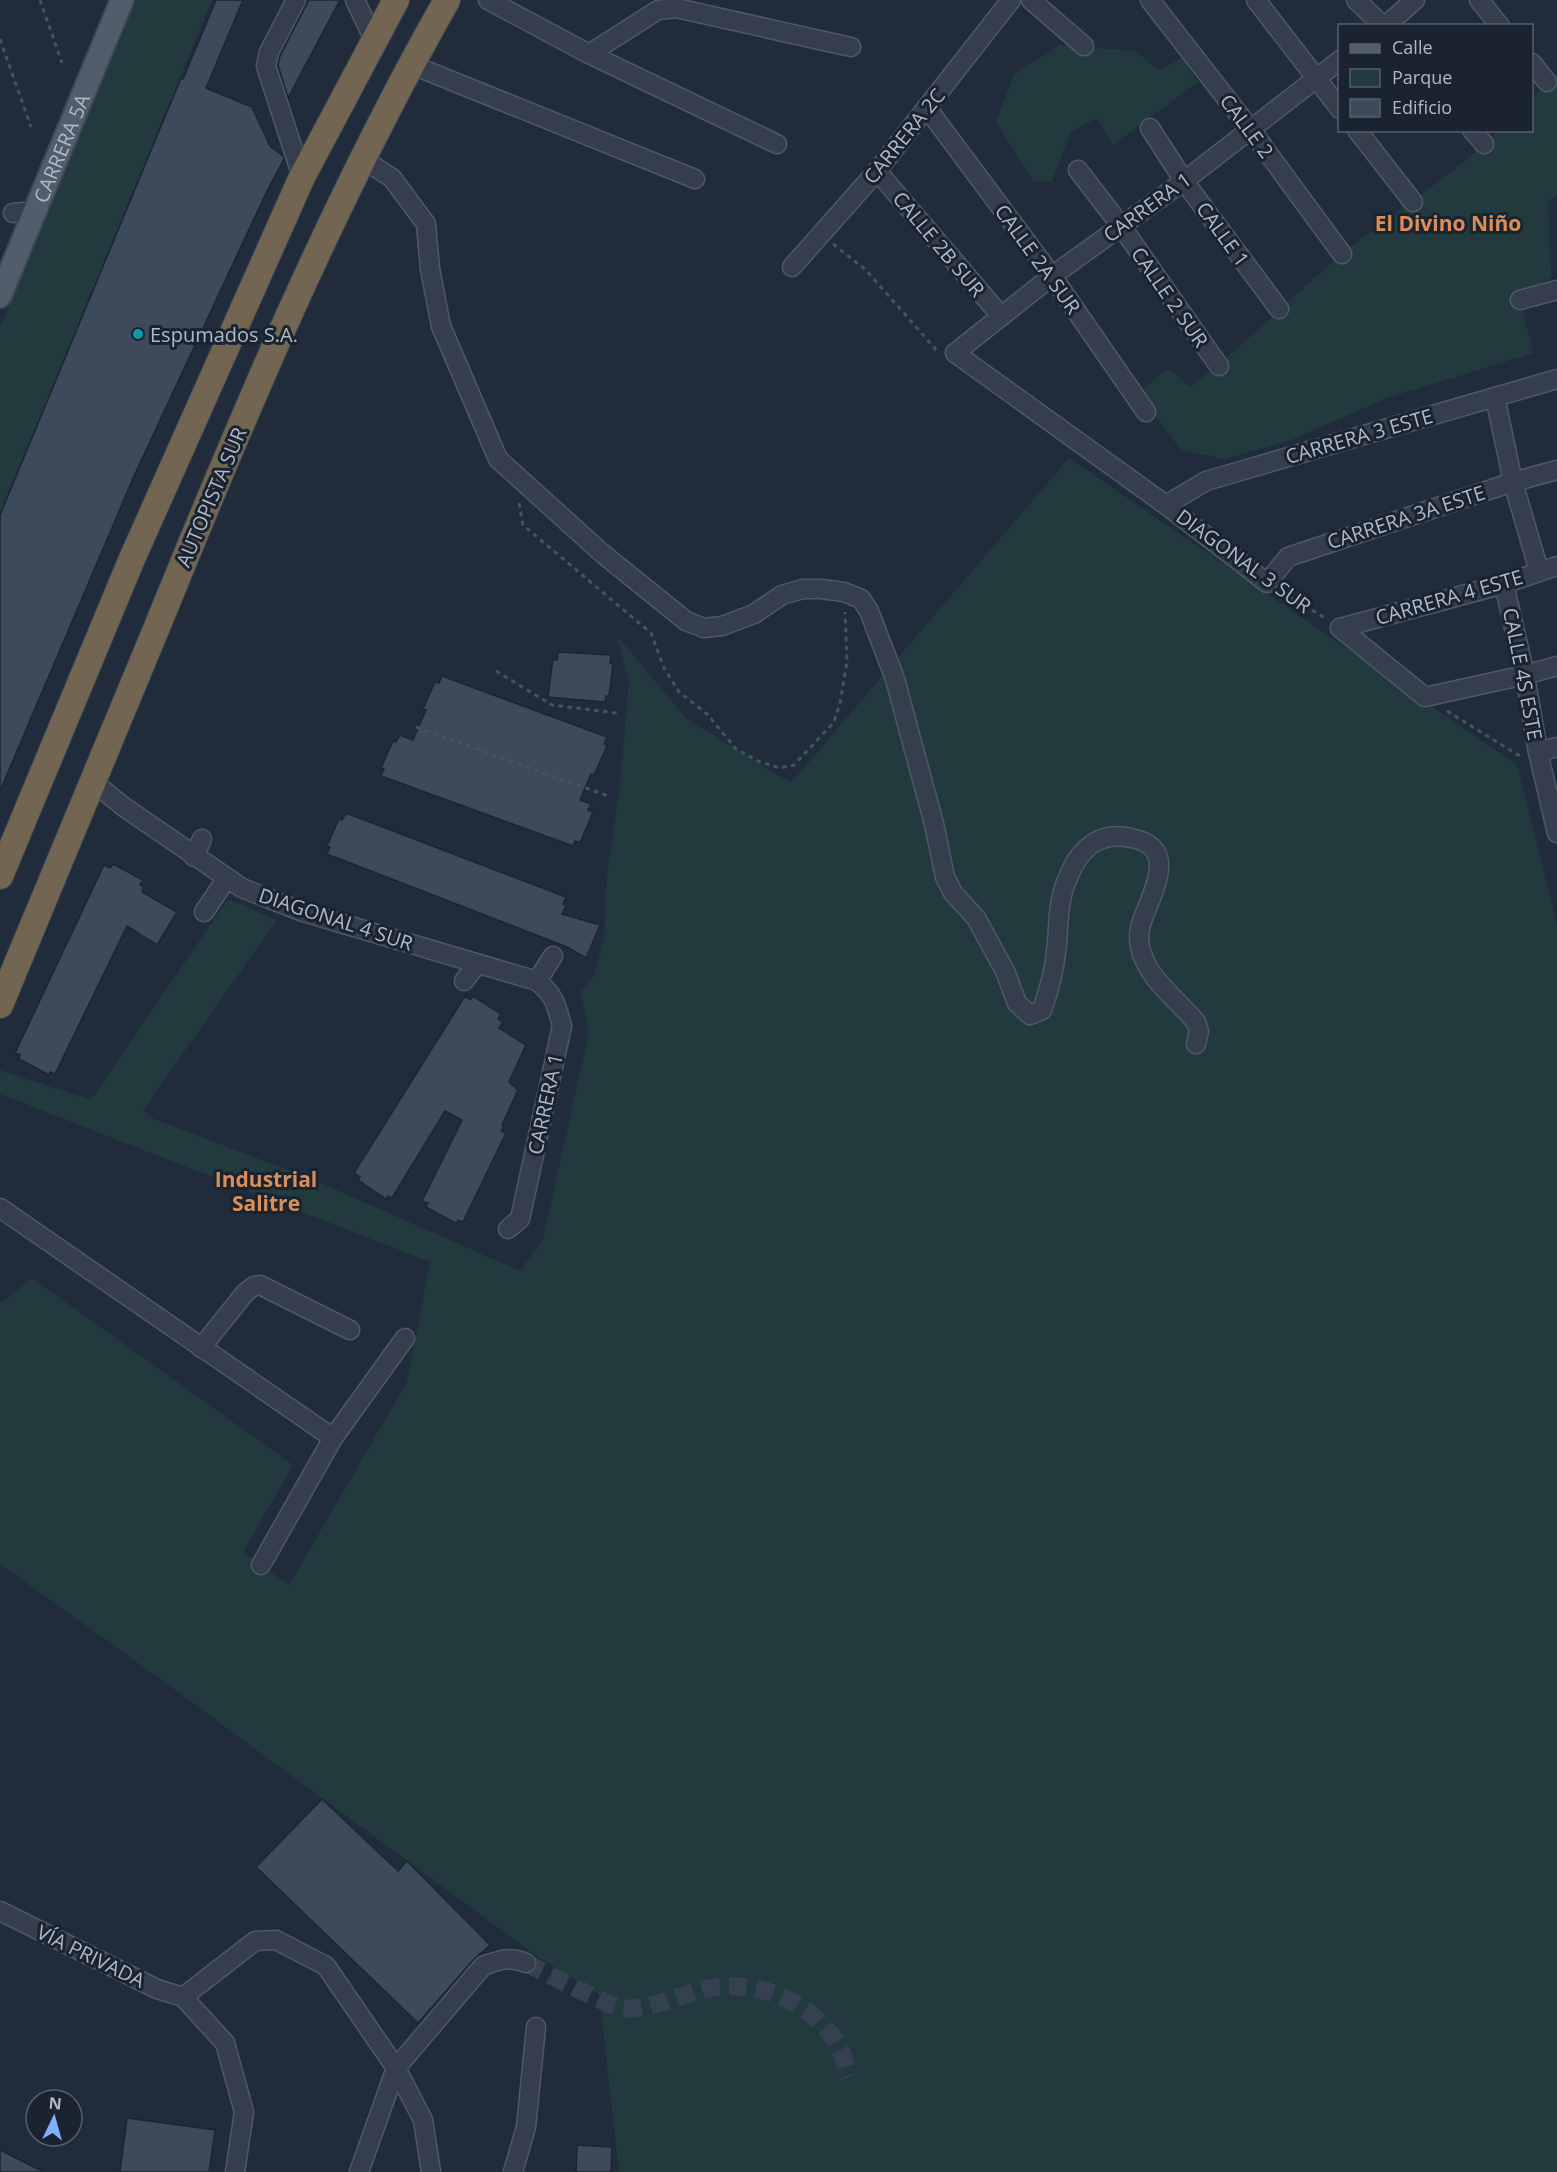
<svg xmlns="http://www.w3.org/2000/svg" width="1557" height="2172" viewBox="0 0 1557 2172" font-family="'Open Sans',sans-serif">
<rect width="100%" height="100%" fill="#202c3c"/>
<g fill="#223a3d">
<polygon points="136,0 212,0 0,515 0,328"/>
<polygon points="1060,45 1135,51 1159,70 1182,58 1198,82 1113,145 1097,118 1070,133 1052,182 1033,181 996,122 1014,74"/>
<path d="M1557 73V195L1548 202 1551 277 1520 300 1533 353 1387 398 1291 440 1224 459 1181 450 1138 393 1168 368 1190 387C1243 348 1289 298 1341 255 1392 213 1450 178 1498 131L1532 130V97Z"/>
<polygon points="1069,458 1517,765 1557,925 1557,2172 619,2172 599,1994 535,1955 159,1678 0,1564 0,1304 32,1278 293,1465 243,1552 289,1585 407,1382 430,1262 0,1094 0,1070 91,1100 228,899 277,920 143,1110 154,1119 307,1177 520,1271 543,1239 589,1032 580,992 594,976 604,939 607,875 619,794 629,682 617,636 687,719 791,783"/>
</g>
<g fill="#3c4a5b" stroke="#1c2532" stroke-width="1.5">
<polygon points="216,0 243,0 206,88 252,107 270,146 283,156 284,159 267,191 134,476 0,791 0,515 181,78 183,79"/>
<polygon points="309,0 340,0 288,98 278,65 280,56"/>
<polygon points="558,652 611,655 610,663 613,664 609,696 606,696 605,702 548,697 553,659 557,660"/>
<polygon points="442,676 607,737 604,744 607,746 594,775 591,774 580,800 591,804 588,810 593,812 580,843 575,841 573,846 381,776 384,769 381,768 393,741 396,742 400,735 413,740 426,710 423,709 435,682 439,683"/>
<polygon points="346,813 566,897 563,904 566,906 562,914 600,925 586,958 567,947 327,854 330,847 327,846 339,819 342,820"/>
<polygon points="113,864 143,880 140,885 144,887 142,892 177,912 157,945 127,926 55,1074 50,1072 49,1075 19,1059 20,1055 15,1053 104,865 110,868"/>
<polygon points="465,996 470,1000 473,996 501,1014 498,1019 503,1022 499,1028 526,1045 509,1082 518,1090 502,1125 504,1126 501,1131 506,1133 463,1222 458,1220 457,1224 426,1207 428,1203 422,1201 462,1120 445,1111 392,1198 388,1196 386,1199 358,1180 360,1177 354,1173"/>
<polygon points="322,1799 398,1871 407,1861 490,1945 474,1959 418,2023 256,1867"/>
<polygon points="127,2118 215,2130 209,2172 120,2172"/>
<polygon points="577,2145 612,2147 611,2172 576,2172"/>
<polygon points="0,2150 44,2172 0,2172"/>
</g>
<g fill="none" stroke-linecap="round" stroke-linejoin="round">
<path stroke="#354151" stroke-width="18" stroke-dasharray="18 9" stroke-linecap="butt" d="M526 1963C550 1975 574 1988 599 1999 606 2002 614 2007 621 2008 647 2011 675 1997 701 1990 753 1976 817 2001 841 2051 845 2059 846 2069 849 2077"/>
<defs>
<g id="minor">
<polyline points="296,0 269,52 266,66 302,177"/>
<polyline points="355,0 374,40"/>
<polyline points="488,0 589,54 658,10 676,8 851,47"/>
<polyline points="1031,0 1084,46"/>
<polyline points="1150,0 1251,130 1342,254"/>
<polyline points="1256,0 1340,109"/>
<polyline points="1356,0 1383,26"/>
<polyline points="1479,0 1500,26"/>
<polyline points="1385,26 1415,0"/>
<polyline points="589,54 777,144"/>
<polyline points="1340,60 1184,181 1052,276 955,353 1166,505 1267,583 1288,557 1513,482 1557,470"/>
<polyline points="1532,63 1547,82"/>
<polyline points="410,64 695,179"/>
<polyline points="927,108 1052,276 1146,412"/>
<polyline points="1150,128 1184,181 1279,309"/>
<polyline points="1357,130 1413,202"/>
<polyline points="1472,130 1484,144"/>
<path d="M361 158 392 178 426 224 430 269 441 326 498 459 603 554 686 621 704 628 722 626 754 614 782 595 803 589H821L844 592 861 599 869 611 895 679 934 824 945 877 953 893 976 918 1005 971 1017 1003 1030 1015 1042 1010C1049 990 1054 973 1056 952 1059 931 1057 906 1065 885 1071 869 1078 854 1092 844 1104 836 1118 835 1131 838 1184 848 1147 899 1140 928 1138 938 1140 950 1144 959 1153 982 1180 1003 1196 1022L1199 1031 1196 1044"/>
<polyline points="1078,170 1121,226 1219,366"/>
<polyline points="877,171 1001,316"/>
<polyline points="13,213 35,211"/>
<polyline points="792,267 877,171 1011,0"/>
<polyline points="1520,300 1557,290"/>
<polyline points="1495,397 1513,482 1539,571"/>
<polyline points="1166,505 1206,481 1557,379"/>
<polyline points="1504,584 1525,675 1538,752 1557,833"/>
<polyline points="1340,628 1425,697 1525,675 1557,666"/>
<polyline points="1340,628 1504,584 1557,566"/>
<polyline points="1538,752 1557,747"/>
<path d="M93 782 124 807 242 888 303 912 537 981C555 996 556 1004 562 1026L520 1219 508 1229"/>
<polyline points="194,857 202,839"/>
<polyline points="204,912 227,878"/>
<polyline points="464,981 477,964"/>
<polyline points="537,981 553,956"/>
<polyline points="0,1208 333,1438"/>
<polyline points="201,1348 245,1293 254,1286 260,1285 350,1330"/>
<polyline points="261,1565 333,1438 405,1338"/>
<polyline points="0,1911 157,1989 183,1997"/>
<path d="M183 1997 255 1941 276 1940 326 1966 396 2068 483 1966C499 1960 509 1956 526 1963"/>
<polyline points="183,1997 225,2043 244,2112 235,2172"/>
<polyline points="396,2068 423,2120 431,2172"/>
<polyline points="359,2172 396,2068"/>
<polyline points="513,2172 526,2127 536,2027"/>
</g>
<g id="major">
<path id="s1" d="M0 296 122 0"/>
</g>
<g id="highway">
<polyline points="0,876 131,561 302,177 396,0"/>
<path d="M0 1005C53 879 105 753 157 627 244 413 333 201 447 0"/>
</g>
</defs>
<use href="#minor" stroke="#4f5966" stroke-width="21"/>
<use href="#major" stroke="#3d4755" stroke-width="26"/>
<use href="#highway" stroke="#3c4653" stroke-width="28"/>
<g stroke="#40575a" stroke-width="3" stroke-dasharray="4.5 4.5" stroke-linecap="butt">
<polyline points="40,0 62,63"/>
<polyline points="0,39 31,127"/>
<polyline points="833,244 866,270 937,351"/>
<polyline points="519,503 523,525 651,633 664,668 679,692 707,714 736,749 760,762 780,768 794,765 834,722 840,703 847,662 845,612"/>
<polyline points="1281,592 1327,619"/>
<polyline points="496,671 552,705 617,713"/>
<polyline points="1447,711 1518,755 1521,755"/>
<polyline points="416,727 611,797"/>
</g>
<use href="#minor" stroke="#343e4c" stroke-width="18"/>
<use href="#major" stroke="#525d6c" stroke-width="22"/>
<use href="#highway" stroke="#726551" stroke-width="26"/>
</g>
<circle fill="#0f9aa8" stroke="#1a2330" stroke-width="2" cx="138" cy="334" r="6"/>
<g text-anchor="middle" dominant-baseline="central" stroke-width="6" stroke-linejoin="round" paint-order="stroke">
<g font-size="20" fill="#afb9c8" stroke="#1a2330">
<text transform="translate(1247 126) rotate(53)">CALLE 2</text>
<text transform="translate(904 136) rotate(-51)">CARRERA 2C</text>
<text stroke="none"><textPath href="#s1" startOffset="160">CARRERA 5A</textPath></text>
<text transform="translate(1147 207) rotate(-36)">CARRERA 1</text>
<text transform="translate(1223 234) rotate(54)">CALLE 1</text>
<text transform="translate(939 244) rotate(50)">CALLE 2B SUR</text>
<text transform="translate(1038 259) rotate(54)">CALLE 2A SUR</text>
<text transform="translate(1170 297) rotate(55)">CALLE 2 SUR</text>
<text transform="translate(1359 436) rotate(-16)">CARRERA 3 ESTE</text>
<text transform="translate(211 497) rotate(-67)">AUTOPISTA SUR</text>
<text transform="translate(1406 517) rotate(-18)">CARRERA 3A ESTE</text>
<text transform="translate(1244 561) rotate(36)">DIAGONAL 3 SUR</text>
<text transform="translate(1449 597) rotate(-16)">CARRERA 4 ESTE</text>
<text transform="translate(1523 674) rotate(79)">CALLE 4S ESTE</text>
<text transform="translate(336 919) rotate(18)">DIAGONAL 4 SUR</text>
<text transform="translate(545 1104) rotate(-78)">CARRERA 1</text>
<text transform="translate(91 1956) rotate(26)">VÍA PRIVADA</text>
</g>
<g font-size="20" fill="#afb9c8" stroke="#1a2330" text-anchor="start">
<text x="150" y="334">Espumados S.A.</text>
</g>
<g font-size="21" font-weight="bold" fill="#db8e57" stroke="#1a2330">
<text x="1448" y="223">El Divino Niño</text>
<text x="266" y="1179">Industrial<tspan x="266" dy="24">Salitre</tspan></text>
</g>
</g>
<rect x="1338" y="24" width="195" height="108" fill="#1a2330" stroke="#565f6d" stroke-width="1.5"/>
<rect x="1350" y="44" width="30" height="9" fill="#525d6c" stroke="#565f6d" stroke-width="1.5"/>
<text x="1392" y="54" font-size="18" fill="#afb9c8">Calle</text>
<rect x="1350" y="69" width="30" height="18" fill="#223a3d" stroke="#565f6d" stroke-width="1.5"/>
<text x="1392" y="84" font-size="18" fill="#afb9c8">Parque</text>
<rect x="1350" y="99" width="30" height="18" fill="#3c4a5b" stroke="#565f6d" stroke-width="1.5"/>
<text x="1392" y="114" font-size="18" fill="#afb9c8">Edificio</text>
<g transform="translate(54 2118) rotate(5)"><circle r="28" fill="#1a2330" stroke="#565f6d" stroke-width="1.5"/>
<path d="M0-4.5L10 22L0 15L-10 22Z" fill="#7db1fe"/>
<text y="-9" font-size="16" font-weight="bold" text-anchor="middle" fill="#afb9c8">N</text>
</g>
</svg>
